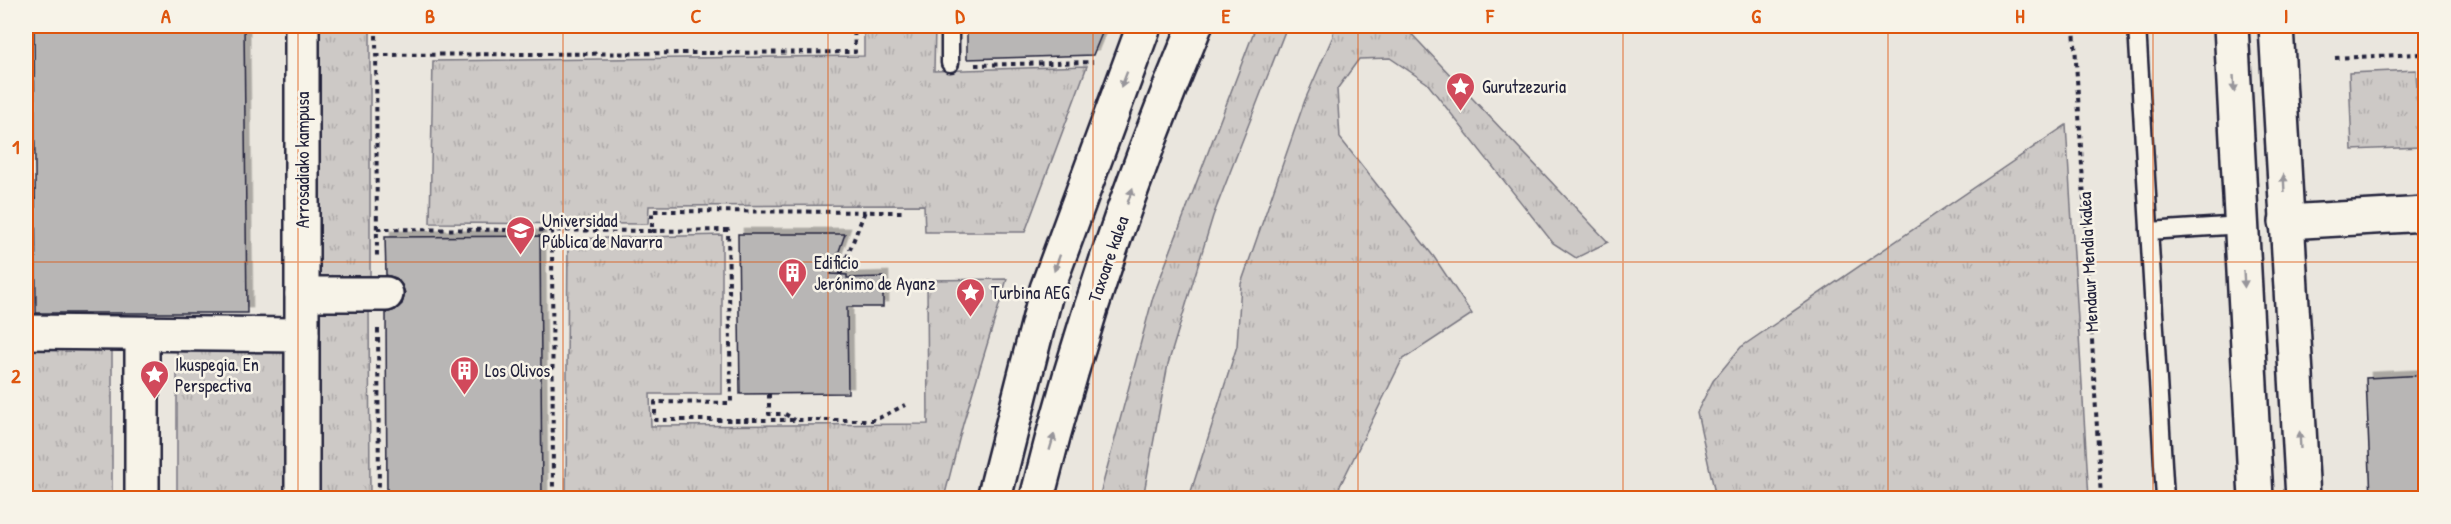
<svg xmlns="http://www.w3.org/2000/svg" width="2451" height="524" viewBox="0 0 2451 524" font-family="'Patrick Hand',sans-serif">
<defs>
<pattern id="grass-tufts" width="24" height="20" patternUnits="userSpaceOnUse" patternTransform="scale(1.5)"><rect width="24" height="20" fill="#cdc9c6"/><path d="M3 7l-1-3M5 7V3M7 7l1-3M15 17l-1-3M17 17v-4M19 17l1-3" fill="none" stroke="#b0acab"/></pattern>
<filter id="shadow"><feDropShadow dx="5.5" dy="-5.5" stdDeviation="0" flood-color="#0004"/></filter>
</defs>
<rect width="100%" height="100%" fill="#eae6de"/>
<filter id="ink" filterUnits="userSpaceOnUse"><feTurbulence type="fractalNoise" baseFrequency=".0167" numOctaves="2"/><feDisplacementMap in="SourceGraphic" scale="12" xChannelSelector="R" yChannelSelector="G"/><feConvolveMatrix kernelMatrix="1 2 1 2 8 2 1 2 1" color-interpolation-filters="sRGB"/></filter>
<g filter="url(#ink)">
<g fill="url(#grass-tufts)" stroke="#787680" stroke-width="1.5">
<rect x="318" y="26" width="52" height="256"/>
<polygon points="864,26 935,26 934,71 1087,66 1025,232 925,232 924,205 649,206 648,224 430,223 433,61 864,56"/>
<polygon points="1256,26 1287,26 1213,216 1168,364 1143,498 1099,498 1153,297"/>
<polygon points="1334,26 1404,26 1608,242 1576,258 1553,243 1427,83 1390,58 1359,59 1337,89 1340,138 1434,257 1472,314 1402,360 1334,498 1189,498 1237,346 1241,284 1305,100 1333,36"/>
<polygon points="2416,70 2420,147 2352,150 2349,73"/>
<polygon points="2066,125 2089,498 1716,498 1697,412 1713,381 1741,347"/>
<polygon points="722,235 722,394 650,394 651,426 928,424 927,280 1007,279 963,424 944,498 566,498 568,239"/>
<polygon points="318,302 369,302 370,498 319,498"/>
<rect x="26" y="347" width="86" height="151"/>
<rect x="177" y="348" width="107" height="150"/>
</g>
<g fill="#b8b6b5" stroke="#22223b" stroke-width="1.5" filter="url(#shadow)">
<polygon points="34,26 244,26 247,313 36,313"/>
<polygon points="967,26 1105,26 1093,55 967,59"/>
<polygon points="738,234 845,234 831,274 847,275 847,278 883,277 883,307 847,307 848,393 740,394"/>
<polygon points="540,236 542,498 387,498 386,313 395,310 402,304 405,293 402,285 396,278 386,275 385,237"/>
<polygon points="2426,375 2426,498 2371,498 2366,378"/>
</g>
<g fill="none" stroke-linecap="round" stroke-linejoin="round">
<defs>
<g id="lane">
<polyline points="950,26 950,63"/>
<polyline points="2137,26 2165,498"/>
<polyline points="2149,231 2242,225"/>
</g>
<g id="street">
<polyline points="302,26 302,498"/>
<polyline points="2286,222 2426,214"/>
<polyline points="302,294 386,294"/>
<polyline points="26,332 302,335"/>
<polyline points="142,498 142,335"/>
</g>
<g id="secondary">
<polyline points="2231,26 2256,498"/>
<polyline points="2276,26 2303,498"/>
<polyline points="994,498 1047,289 1144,26"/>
<path d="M1037 498C1077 337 1131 179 1195 26"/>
</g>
</defs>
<use href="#lane" stroke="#22223b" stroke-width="21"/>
<use href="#street" stroke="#22223b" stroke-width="38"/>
<use href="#secondary" stroke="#22223b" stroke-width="38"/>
<g stroke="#22223b" stroke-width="4" stroke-dasharray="4.5 4.5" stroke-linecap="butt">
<polyline points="376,26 377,259"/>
<polyline points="2074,26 2101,498"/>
<polyline points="376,55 855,52 854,26"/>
<polyline points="2335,58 2419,54 2426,59"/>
<polyline points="975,65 1093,62"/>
<polyline points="377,229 652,231 652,211 903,212"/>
<polyline points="552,230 553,498"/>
<polyline points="652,231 728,230 731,403 655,402 655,420 875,420 905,405"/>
<polyline points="840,275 865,211"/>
<polyline points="378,329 379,498"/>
<polyline points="769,394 769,414 785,414 795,420"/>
</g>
<use href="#lane" stroke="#f7f3e8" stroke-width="16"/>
<use href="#street" stroke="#f7f3e8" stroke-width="33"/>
<use href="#secondary" stroke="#f7f3e8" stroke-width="33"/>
</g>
<defs><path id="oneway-solid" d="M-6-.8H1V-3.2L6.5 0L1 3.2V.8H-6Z" transform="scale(1.5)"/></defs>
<g fill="#97959a">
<use href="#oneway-solid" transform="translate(1124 80) rotate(111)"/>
<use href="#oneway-solid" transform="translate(2234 84) rotate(87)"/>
<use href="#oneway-solid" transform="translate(2284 183) rotate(-93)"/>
<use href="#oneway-solid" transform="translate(1130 196) rotate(-71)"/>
<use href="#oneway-solid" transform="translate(1057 263) rotate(110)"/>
<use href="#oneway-solid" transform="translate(2244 279) rotate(87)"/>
<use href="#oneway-solid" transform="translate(2300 440) rotate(-93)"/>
<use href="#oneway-solid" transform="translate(1052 442) rotate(-74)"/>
</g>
</g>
<path fill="none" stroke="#de560e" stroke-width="1.5" stroke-opacity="0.55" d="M298 26V498M563 26V498M828 26V498M1093 26V498M1358 26V498M1623 26V498M1888 26V498M2153 26V498M26 262H2426"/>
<defs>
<symbol id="sight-pin" viewBox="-11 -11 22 30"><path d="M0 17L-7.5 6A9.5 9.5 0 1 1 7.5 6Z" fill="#d1495b" stroke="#f7f3e8"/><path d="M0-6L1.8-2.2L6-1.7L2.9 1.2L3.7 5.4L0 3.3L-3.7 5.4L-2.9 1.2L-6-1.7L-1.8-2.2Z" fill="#fff"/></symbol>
<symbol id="university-pin" viewBox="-11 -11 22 30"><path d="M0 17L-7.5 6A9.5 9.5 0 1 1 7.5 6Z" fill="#d1495b" stroke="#f7f3e8"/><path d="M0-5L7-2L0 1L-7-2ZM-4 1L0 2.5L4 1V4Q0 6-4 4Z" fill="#fff"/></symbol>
<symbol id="building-pin" viewBox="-11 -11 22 30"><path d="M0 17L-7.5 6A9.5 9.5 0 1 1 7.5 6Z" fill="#d1495b" stroke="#f7f3e8"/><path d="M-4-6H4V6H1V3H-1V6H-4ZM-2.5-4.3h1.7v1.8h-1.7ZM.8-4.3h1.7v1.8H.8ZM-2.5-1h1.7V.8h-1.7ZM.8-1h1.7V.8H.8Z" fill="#fff"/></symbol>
</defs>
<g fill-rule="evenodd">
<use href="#sight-pin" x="1444" y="70" width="33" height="45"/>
<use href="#university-pin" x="504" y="214" width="33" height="45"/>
<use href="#building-pin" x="776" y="256" width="33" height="45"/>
<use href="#sight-pin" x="954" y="276" width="33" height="45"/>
<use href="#building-pin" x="448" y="354" width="33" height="45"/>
<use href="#sight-pin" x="138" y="358" width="33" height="45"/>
</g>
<g text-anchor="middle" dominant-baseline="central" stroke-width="5" stroke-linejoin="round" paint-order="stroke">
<g font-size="18" fill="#22223b" stroke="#f7f3e8" text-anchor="start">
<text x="1482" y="86">Gurutzezuria</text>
<text x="542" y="220">Universidad<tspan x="542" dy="21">Pública de Navarra</tspan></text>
<text x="814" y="262">Edificio<tspan x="814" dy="21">Jerónimo de Ayanz</tspan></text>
<text x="991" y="292">Turbina AEG</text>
<text x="175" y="364">Ikuspegia. En<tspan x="175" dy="21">Perspectiva</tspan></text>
<text x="485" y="370">Los Olivos</text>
</g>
<g font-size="18" fill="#22223b" stroke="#f7f3e8">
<text transform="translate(302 160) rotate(-90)">Arrosadiako kampusa</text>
<text transform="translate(1108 259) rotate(-71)">Taxoare kalea</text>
<text transform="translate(2088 262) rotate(-93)">Mendaur Mendia kalea</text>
</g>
</g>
<rect width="2451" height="524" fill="none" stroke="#f7f3e8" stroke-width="66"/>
<rect x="33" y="33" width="2385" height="458" fill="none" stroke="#de560e" stroke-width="2"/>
<g font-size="20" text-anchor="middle" font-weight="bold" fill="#de560e">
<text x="166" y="23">A</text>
<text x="430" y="23">B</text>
<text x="696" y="23">C</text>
<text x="960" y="23">D</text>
<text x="1226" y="23">E</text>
<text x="1490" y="23">F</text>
<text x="1756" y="23">G</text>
<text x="2020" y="23">H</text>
<text x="2286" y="23">I</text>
<text x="16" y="154">1</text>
<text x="16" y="383">2</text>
</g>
</svg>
